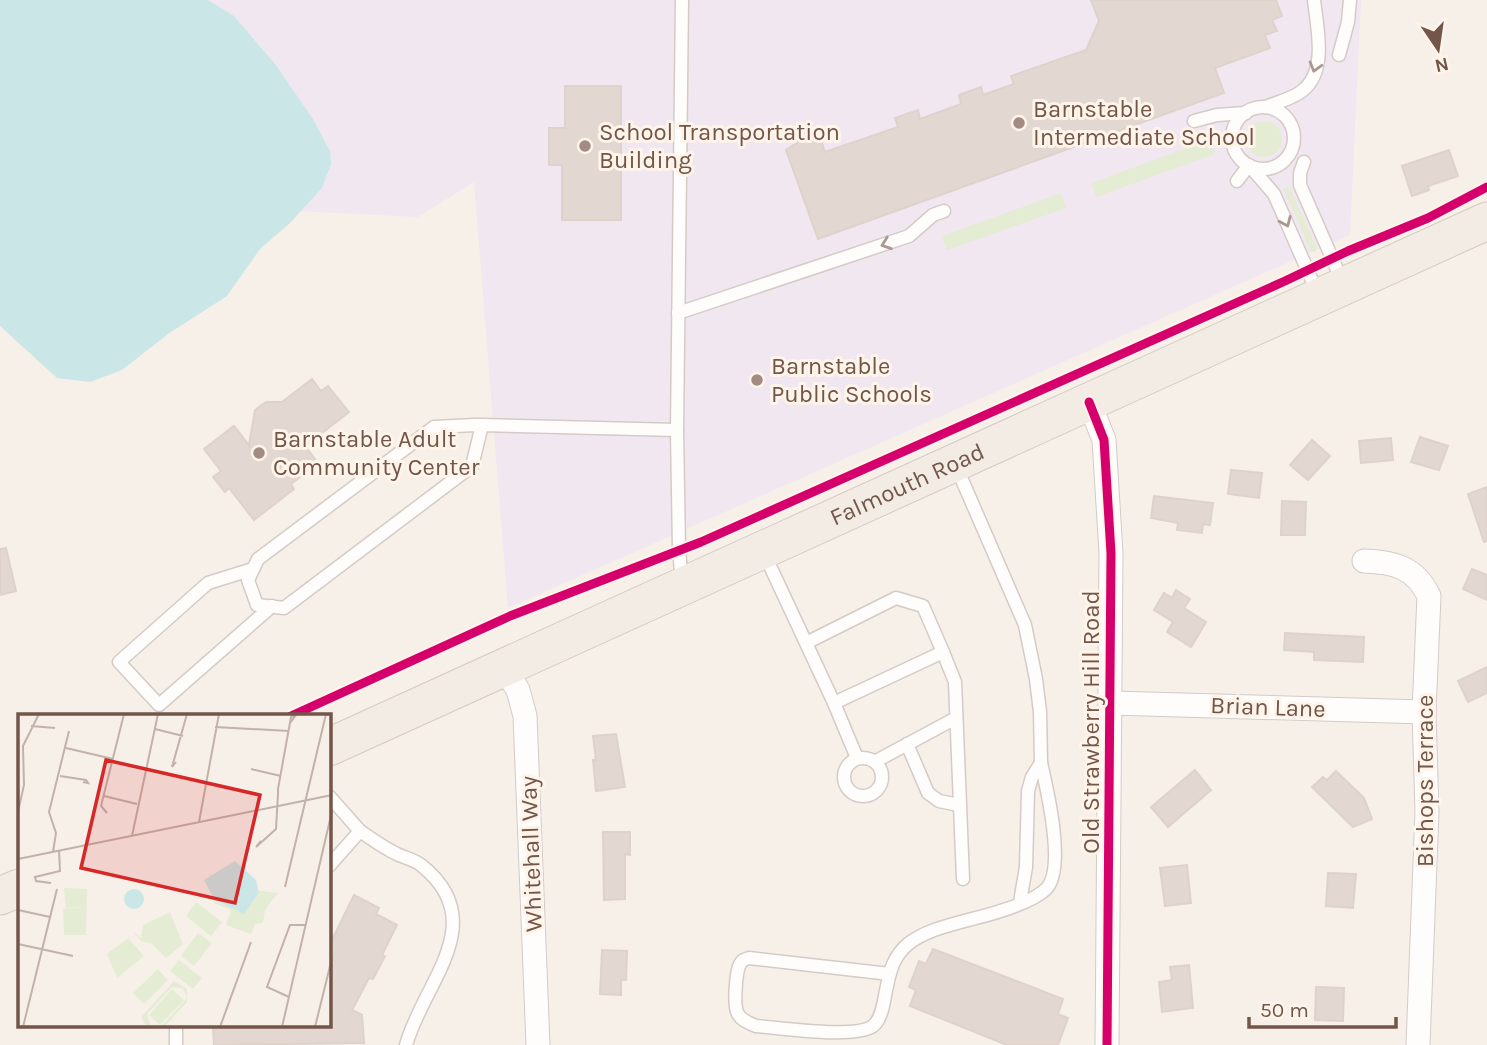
<svg xmlns="http://www.w3.org/2000/svg" width="1487" height="1045" viewBox="0 0 1487 1045" font-family="Karla,sans-serif">
<rect width="100%" height="100%" fill="#f6f0e9"/>
<polygon fill="#f1e7f1" points="205,0 1361,0 1350,235 508,608 474,182 418,217 296,211"/>
<g fill="#e4ecd4">
<circle cx="1264" cy="139" r="18"/>
<polygon points="1209,140 1215,154 1096,197 1091,183"/>
<polygon points="1287,187 1290,188 1317,248 1315,252 1311,251 1284,190"/>
<polygon points="1061,193 1066,208 947,250 942,236"/>
</g>
<polygon fill="#cbe6e6" points="0,0 208,0 234,16 275,64 313,119 330,151 331,164 322,188 290,223 260,249 227,296 168,334 122,370 90,382 57,378 0,326"/>
<g fill="#e2d8d1" stroke="#dfd2cb" stroke-width="2">
<polygon points="1091,0 1276,0 1282,16 1272,20 1277,31 1265,35 1270,48 1215,68 1224,93 818,239 786,150 800,141 820,137 825,152 898,127 895,118 918,110 920,119 961,104 959,95 981,87 983,95 1014,84 1011,76 1086,50 1099,21"/>
<polygon points="565,86 621,86 621,220 562,220 562,165 549,165 549,128 565,128"/>
<polygon points="1449,150 1458,176 1428,186 1429,190 1412,196 1402,166"/>
<polygon points="312,379 321,391 328,386 349,412 305,446 318,463 291,484 294,489 254,520 229,488 225,492 213,477 221,471 204,449 234,426 249,445 255,410 266,402 282,402"/>
<polygon points="1420,437 1448,446 1439,470 1411,462"/>
<polygon points="1391,438 1393,460 1361,463 1359,441"/>
<polygon points="1312,440 1330,456 1308,480 1290,465"/>
<polygon points="1231,470 1262,473 1259,498 1228,494"/>
<polygon points="1487,487 1487,541 1484,542 1468,494"/>
<polygon points="1154,496 1213,503 1210,525 1203,524 1202,533 1177,530 1178,523 1151,518"/>
<polygon points="1282,501 1306,502 1305,535 1281,535"/>
<polygon points="6,548 16,591 0,595 0,549"/>
<polygon points="1472,569 1487,575 1487,600 1463,589"/>
<polygon points="1176,590 1190,599 1184,608 1206,622 1191,647 1167,632 1173,622 1154,610 1164,593 1172,598"/>
<polygon points="1285,633 1364,637 1363,662 1314,660 1314,652 1284,650"/>
<polygon points="1487,667 1487,693 1468,702 1458,681"/>
<polygon points="616,734 625,787 596,791 593,760 596,760 593,736"/>
<polygon points="1195,770 1211,790 1168,827 1151,807"/>
<polygon points="1336,771 1364,798 1372,819 1353,827 1312,787 1323,777 1327,780"/>
<polygon points="603,832 630,832 630,855 625,854 625,899 604,900"/>
<polygon points="1187,865 1191,903 1165,906 1160,868"/>
<polygon points="1328,873 1356,874 1353,908 1326,906"/>
<polygon points="354,895 379,908 376,914 397,925 382,955 385,956 373,979 369,978 352,1010 362,1015 364,1043 214,1045 213,1026 329,1026 329,946"/>
<polygon points="933,949 1063,999 1058,1014 1068,1018 1058,1045 1007,1045 910,1006 916,990 909,987 919,961 926,964"/>
<polygon points="602,950 627,951 626,980 621,980 621,995 600,994"/>
<polygon points="1189,965 1193,1008 1162,1012 1159,982 1172,980 1170,967"/>
<polygon points="1316,987 1344,988 1343,1021 1315,1020"/>
</g>
<g fill="none" stroke-linecap="round" stroke-linejoin="round">
<defs>
<g id="service">
<polyline points="1339,55 1348,22 1350,0"/>
<path d="M1266 107C1277 102 1292 99 1302 91 1328 71 1317 28 1314 0"/>
<circle cx="1263" cy="138" r="31"/>
<polyline points="1194,121 1217,115 1246,113"/>
<polyline points="1304,162 1300,173 1300,185 1343,283"/>
<polyline points="1237,181 1249,165 1274,194 1318,294"/>
<polyline points="678,313 909,236 933,215 944,211"/>
<polyline points="482,425 472,466 284,608 257,605 248,580 258,559 434,427 475,425 482,425 677,430"/>
<polyline points="956,466 1025,625 1036,679 1040,712 1041,763"/>
<polyline points="763,551 834,703 943,652 923,606 896,598 806,643"/>
<polyline points="253,569 208,583 119,662 159,705 272,606"/>
<polyline points="682,584 679,549 677,430 682,0"/>
<polyline points="943,652 955,682 963,879"/>
<polyline points="834,703 857,758"/>
<polyline points="907,744 928,793 939,801 959,805"/>
<circle cx="863" cy="777" r="19"/>
<polyline points="876,761 956,718"/>
<polyline points="329,796 360,831"/>
<path d="M329 866 360 831C372 839 384 848 397 854 405 858 415 860 421 865 493 922 423 983 406 1045"/>
<path d="M890 974 749 958C744 960 743 959 740 964 736 971 733 1006 738 1014 742 1021 749 1023 756 1026 780 1028 855 1039 873 1026 883 1018 884 998 887 986 890 970 894 956 908 944 926 930 950 925 972 919 992 914 1032 903 1046 889 1066 869 1047 789 1041 763L1032 777 1028 791 1026 867 1020 902"/>
<polyline points="176,1026 176,1045"/>
</g>
<g id="minor">
<polyline points="1089,402 1104,440 1111,553 1107,1045"/>
<path d="M1364 561C1394 562 1415 567 1429 596L1424 712 1427 811 1418 1045"/>
<polyline points="504,668 518,690 525,716 538,1045"/>
<polyline points="1111,703 1424,712"/>
</g>
<g id="primary">
<path id="s1" d="M329 747 1487 221"/>
<polyline points="0,896 19,888"/>
</g>
</defs>
<use href="#service" stroke="#d4cbc6" stroke-width="15"/>
<use href="#minor" stroke="#d4cbc6" stroke-width="25"/>
<use href="#primary" stroke="#d5cac5" stroke-width="39"/>
<use href="#service" stroke="#fefdfc" stroke-width="12"/>
<use href="#minor" stroke="#fefdfc" stroke-width="23"/>
<use href="#primary" stroke="#f2ece4" stroke-width="37"/>
<defs>
<g id="cycleway">
<polyline points="1089,402 1104,440 1111,553 1107,1045"/>
<polyline points="291,716 510,616 701,542 1285,281 1348,251 1428,218 1487,187"/>
</g>
</defs>
<use href="#cycleway" stroke="#fff4e9" stroke-width="13"/>
<use href="#cycleway" stroke="#d6006c" stroke-width="9"/>
</g>
<defs><path id="oneway-chevron" d="M-2-3.5L2.5 0L-2 3.5" fill="none" stroke-width="1.6" stroke-linecap="round" stroke-linejoin="round" transform="scale(1.75)"/></defs>
<g stroke="#ab9891">
<use href="#oneway-chevron" transform="translate(1315 67) rotate(106)"/>
<use href="#oneway-chevron" transform="translate(1286 222) rotate(66)"/>
<use href="#oneway-chevron" transform="translate(886 244) rotate(161)"/>
</g>
<g fill="#a18b82" stroke="#fff4e9" stroke-width="2.5">
<circle cx="1019" cy="123" r="7"/>
<circle cx="585" cy="146" r="7"/>
<circle cx="757" cy="380" r="7"/>
<circle cx="259" cy="453" r="7"/>
</g>
<g text-anchor="middle" dominant-baseline="central" stroke-width="6" stroke-linejoin="round" paint-order="stroke">
<g font-size="24" fill="#73554a" stroke="#fff4e9" text-anchor="start">
<text x="1033" y="109">Barnstable<tspan x="1033" dy="28">Intermediate School</tspan></text>
<text x="599" y="132">School Transportation<tspan x="599" dy="28">Building</tspan></text>
<text x="771" y="366">Barnstable<tspan x="771" dy="28">Public Schools</tspan></text>
<text x="273" y="439">Barnstable Adult<tspan x="273" dy="28">Community Center</tspan></text>
</g>
<g font-size="24" fill="#73554a" stroke="#fff4e9">
<text stroke="none"><textPath href="#s1" startOffset="635">Falmouth Road</textPath></text>
<text transform="translate(1268 707) rotate(2)">Brian Lane</text>
<text transform="translate(1091 722) rotate(-90)">Old Strawberry Hill Road</text>
<text transform="translate(1425 781) rotate(-90)">Bishops Terrace</text>
<text transform="translate(531 854) rotate(-92)">Whitehall Way</text>
</g>
</g>
<g transform="translate(18 714)">
<rect width="313" height="313" fill="#f6f0e9"/>
<path d="M191 160 235 176 260 179 247 196 245 209 237 210 233 220 208 211 213 196 196 189ZM46 174 69 175 68 221H46L45 195 67 193 48 194ZM178 188 204 208 193 222 168 202ZM152 198 165 230 148 244 133 229 123 227 114 217 123 224 125 211ZM180 219 194 229 176 252 163 242ZM110 224 126 242 99 264 89 240ZM161 246 184 264 175 275 152 257ZM140 255 150 266 126 290 115 279ZM156 267 169 275V288L147 312 143 313 169 284 165 274 154 273 129 300 133 313H129L123 303ZM154 275 166 286 142 311 131 301Z" fill="#e4ecd4"/>
<path d="M217 147 238 166 241 178 226 200 196 185 186 166ZM106 185a10 10 0 1 1 20 0a10 10 0 1 1-20 0Z" fill="#cbe6e6"/>
<path fill="none" stroke="#c2b2a9" stroke-width="2" d="M13 12 37 14M197 13 271 17M137 15 165 22M48 34 95 45M158 48 154 53 169 0M233 55 263 62M42 62 68 66 70 69 65 68M86 82 119 90M0 98 6 71 5 32 21 0M89 99 83 92 106 0M181 108 201 0M114 122 140 0M243 127 238 133 258 115 260 80V75L273 3 278 1 272 9M35 138 38 119 31 98 51 17M0 145 314 81M33 169 18 167 17 163 42 157 41 136M267 173 308 0M0 196 32 203M0 230 55 242M271 283 249 273 272 211H287M5 313 39 175M202 313 233 228M264 313 314 97M297 313 314 244"/>
<path fill="#d62828" fill-opacity="0.15" stroke="#d62828" stroke-width="3.5" d="M88 46 242 81 217 189 63 154Z"/>
<rect width="313" height="313" fill="none" stroke="#73554a" stroke-width="3.5"/>
</g>
<g transform="translate(1438 49) rotate(167)" stroke="#fff4e9" stroke-width="5" paint-order="stroke">
<path d="M0-5L12 26L0 18L-12 26Z" fill="#73554a"/>
<text y="-10" font-size="19" font-weight="bold" text-anchor="middle" fill="#73554a">N</text>
</g>
<path d="M1249 1017v10h147v-10" fill="none" stroke="#73554a" stroke-width="3.5"/>
<text x="1260" y="1017" font-size="21" fill="#73554a" stroke="#fff4e9" stroke-width="5" paint-order="stroke">50 m</text>
</svg>
